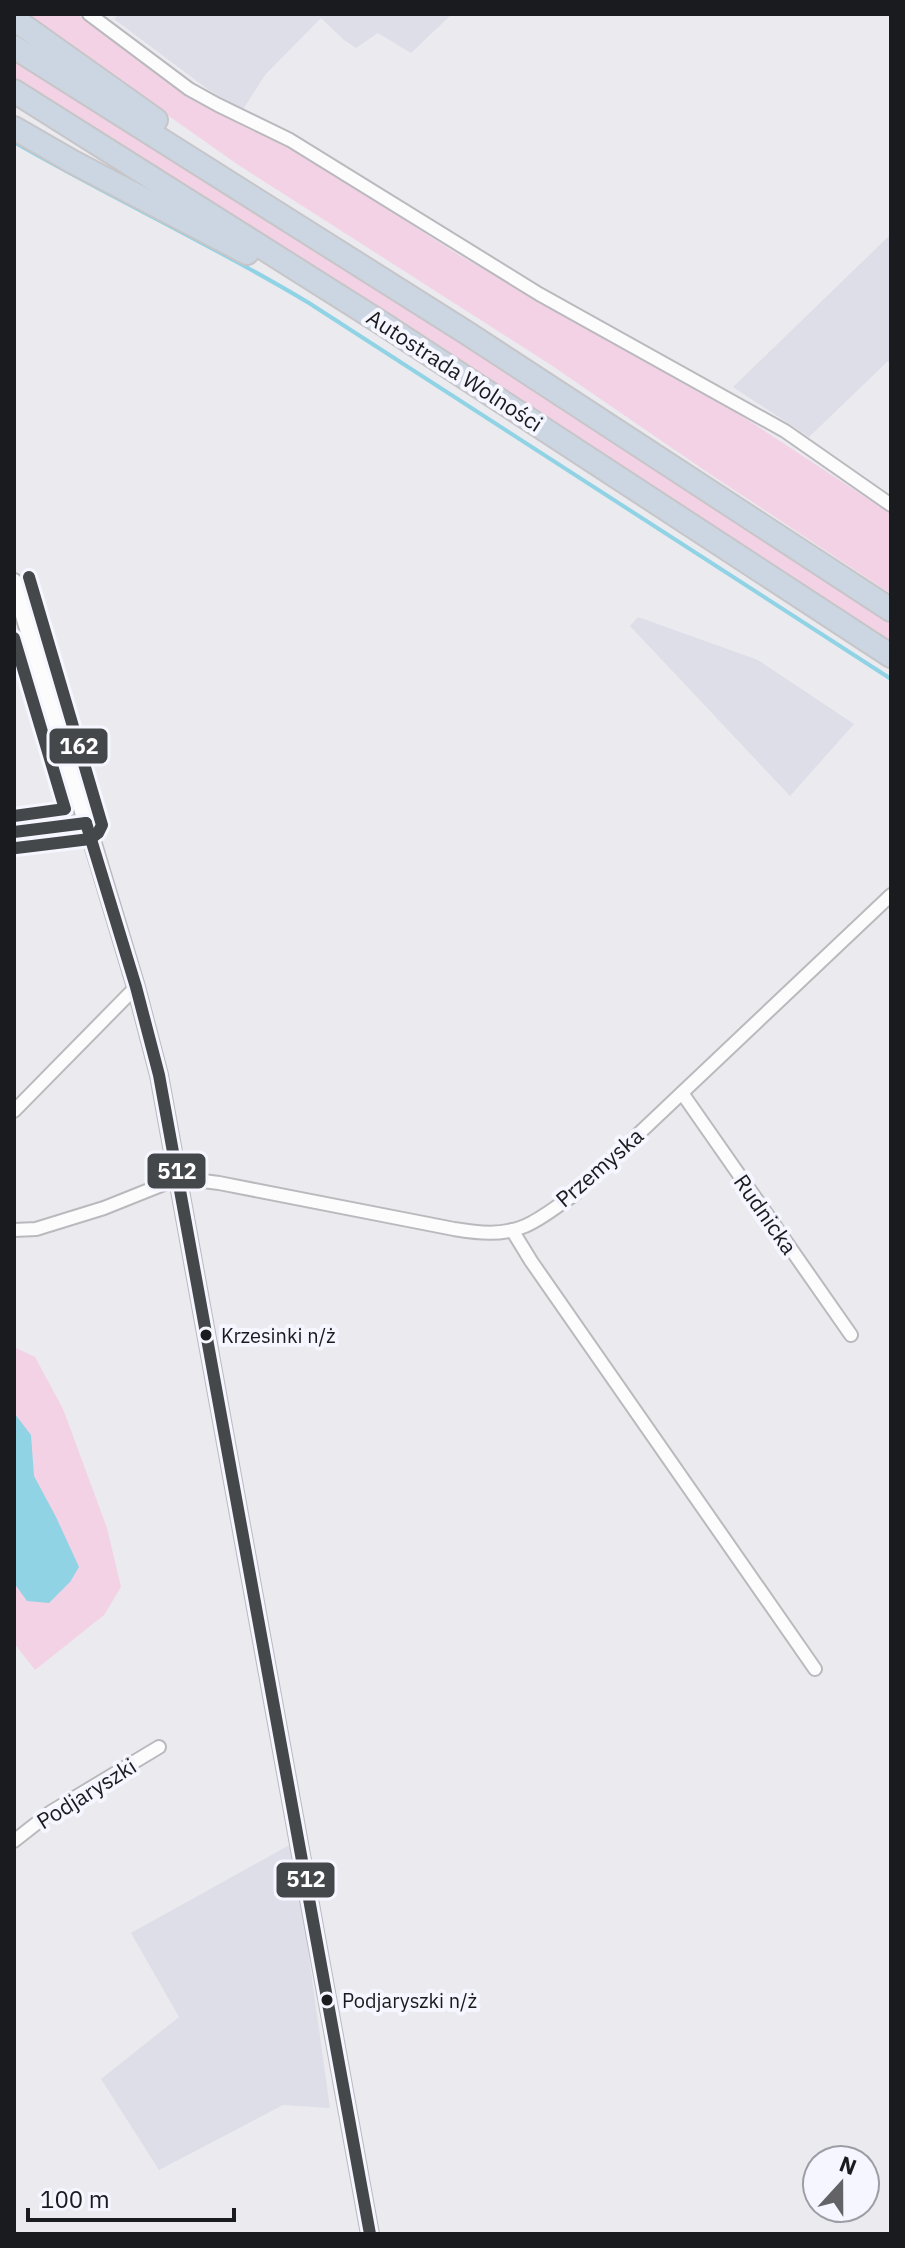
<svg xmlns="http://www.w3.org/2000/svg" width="905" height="2248" viewBox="0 0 905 2248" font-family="'IBM Plex Sans',sans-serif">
<rect width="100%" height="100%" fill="#eaeaef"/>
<g fill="#dedee9">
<polygon points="119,14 452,14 411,53 378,33 356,48 344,40 321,18 265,75 242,111 206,88 114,19"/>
<polygon points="891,234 891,363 888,361 809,437 733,387"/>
<polygon points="638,617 758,660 854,724 790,796 630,626"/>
<polygon points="293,1843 330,2108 283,2105 159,2170 101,2079 179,2017 131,1933"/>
</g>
<g fill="#f4d2e6">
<polygon points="28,14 77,14 151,70 198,101 305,157 459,255 725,405 891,514 891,594 707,472 551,365 237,164 102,69"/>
<polygon points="14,57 211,180 891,620 891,645 14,81"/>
<polygon points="14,1347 35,1357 63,1409 107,1528 121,1587 104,1615 35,1670 14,1643"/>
</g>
<polygon fill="#8fd3e5" points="14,1413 31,1435 34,1476 56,1517 79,1567 70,1582 49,1603 27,1601 14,1583"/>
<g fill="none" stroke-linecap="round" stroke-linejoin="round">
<path stroke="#8fd3e5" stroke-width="4" d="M14 142C111 198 213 245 309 303L891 679"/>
<defs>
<g id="minor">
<polyline points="89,14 189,89 218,105 290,140 539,294 785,431 891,505"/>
<polyline points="682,1093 851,1335"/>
<polyline points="14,1111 136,987"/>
<path d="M14 1230 36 1229 104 1208 179 1178 219 1183 454 1229C478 1233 502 1236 525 1226 542 1219 558 1205 574 1195L891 895"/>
<polyline points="512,1230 531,1261 815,1669"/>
<polyline points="14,1841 51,1812 159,1747"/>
</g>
<g id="tertiary">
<polyline points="14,582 136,987 159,1075 370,2234"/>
<polyline points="14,832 86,823"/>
</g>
<g id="motorway">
<polyline points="14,19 156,120"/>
<polyline points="14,47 467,333 891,610"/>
<polyline points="14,91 380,322 891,656"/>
<polyline points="14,128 73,162 247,253"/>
</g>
</defs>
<use href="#minor" stroke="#bababe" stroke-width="16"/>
<use href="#tertiary" stroke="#bababe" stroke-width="20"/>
<use href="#motorway" stroke="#c6c6c8" stroke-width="26"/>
<use href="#minor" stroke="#fcfcfd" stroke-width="12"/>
<use href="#tertiary" stroke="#fcfcfd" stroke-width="16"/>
<use href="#motorway" stroke="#cbd6e2" stroke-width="22"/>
<defs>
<g id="bus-1">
<polyline points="86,823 136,987 159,1075 370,2234"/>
<polyline points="14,832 86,823"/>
</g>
<polyline id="bus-2" points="14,638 65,809 14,816"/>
<polyline id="bus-3" points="16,848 90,839 98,833 102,825 29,577"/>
</defs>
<use href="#bus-1" stroke="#f5f6ff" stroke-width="18"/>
<use href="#bus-2" stroke="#f5f6ff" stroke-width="18"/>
<use href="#bus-3" stroke="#f5f6ff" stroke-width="18"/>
<use href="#bus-1" stroke="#45484a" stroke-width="12"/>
<use href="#bus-2" stroke="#45484a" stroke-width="12"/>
<use href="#bus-3" stroke="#45484a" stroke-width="12"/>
</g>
<g fill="#1a1b1e" stroke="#f5f6ff" stroke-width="3">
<circle cx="206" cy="1335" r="7"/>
<circle cx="327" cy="2000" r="7"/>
</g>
<g text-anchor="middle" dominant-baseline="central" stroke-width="8" stroke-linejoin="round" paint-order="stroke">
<g font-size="20" fill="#1a1b1e" stroke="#f5f6ff" text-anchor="start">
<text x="221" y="1335">Krzesinki n/ż</text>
<text x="342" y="2000">Podjaryszki n/ż</text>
</g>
<g font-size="22" fill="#1a1b1e" stroke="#f5f6ff">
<text transform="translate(455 370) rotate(33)">Autostrada Wolności</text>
<text transform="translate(599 1167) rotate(-41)">Przemyska</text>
<text transform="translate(766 1214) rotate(55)">Rudnicka</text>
<text transform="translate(86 1793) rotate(-32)">Podjaryszki</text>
</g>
</g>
<g stroke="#f5f6ff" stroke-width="3">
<rect x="48" y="727" width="61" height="38" rx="8" fill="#45484a"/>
<rect x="146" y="1152" width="61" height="38" rx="8" fill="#45484a"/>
<rect x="275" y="1861" width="61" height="38" rx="8" fill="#45484a"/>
</g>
<g font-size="22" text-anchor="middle" font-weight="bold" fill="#fff">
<text x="79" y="754">162</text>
<text x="177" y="1179">512</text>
<text x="306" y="1887">512</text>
</g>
<rect width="905" height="2248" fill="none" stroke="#1a1b1e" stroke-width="32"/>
<g transform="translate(841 2184) rotate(21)"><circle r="38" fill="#f5f6ff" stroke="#9d9ea5" stroke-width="2"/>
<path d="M0-6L14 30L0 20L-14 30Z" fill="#636367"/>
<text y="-12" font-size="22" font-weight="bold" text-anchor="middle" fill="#1a1b1e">N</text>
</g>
<path d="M28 2208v12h206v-12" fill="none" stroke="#1a1b1e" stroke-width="4"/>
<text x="40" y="2208" font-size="24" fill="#1a1b1e" stroke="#f5f6ff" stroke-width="6" paint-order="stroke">100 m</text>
</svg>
